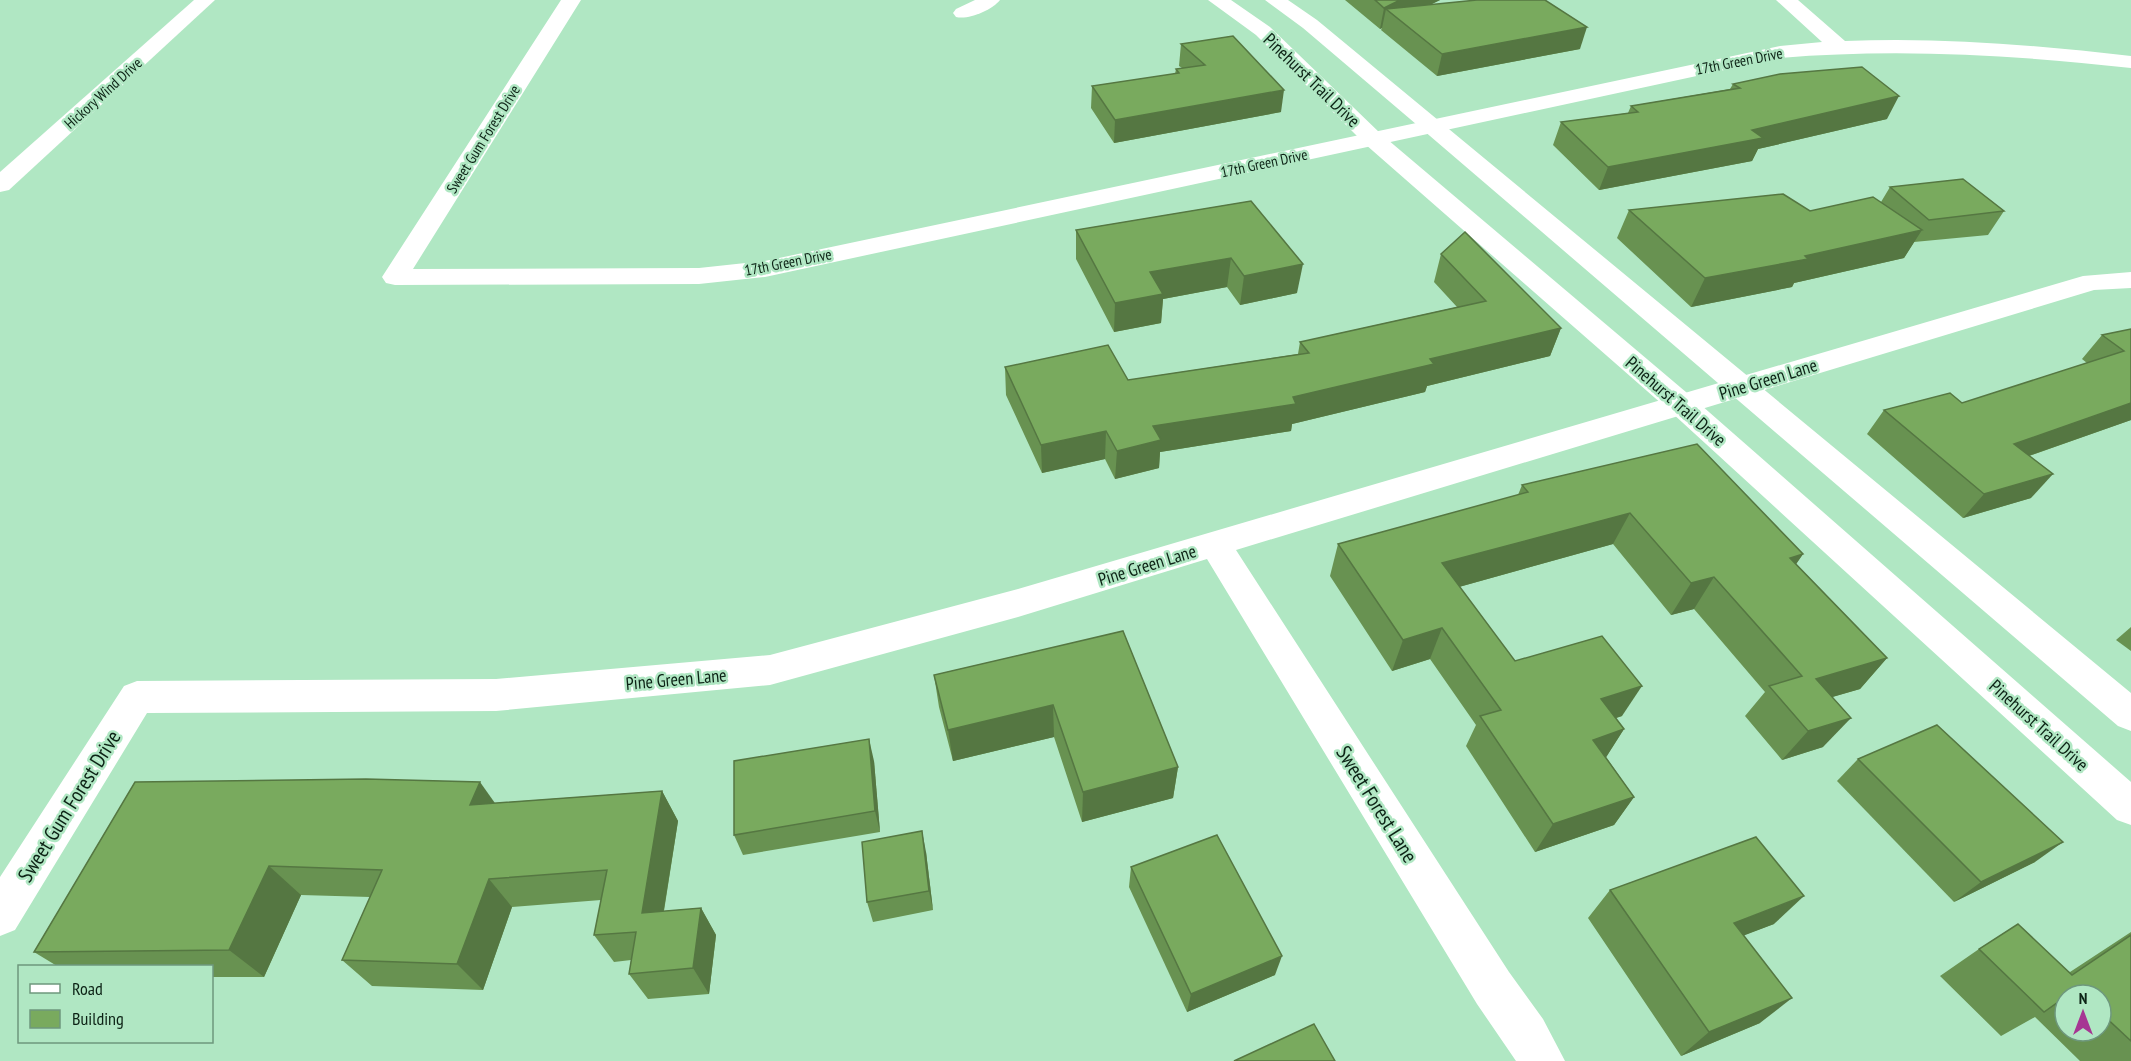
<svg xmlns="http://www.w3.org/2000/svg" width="2131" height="1061" viewBox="0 0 2131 1061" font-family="'PT Sans Narrow',sans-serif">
<rect width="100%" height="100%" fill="#b0e7c3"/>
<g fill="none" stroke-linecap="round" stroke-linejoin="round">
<g fill="#fff" fill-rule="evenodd">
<polygon points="194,0 215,0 9,190 0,192 0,172"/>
<path d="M561 0H581L413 269 699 268 765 261 1780 46 1822 42 1776 0H1798L1845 41C1941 37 2036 45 2131 56V68C2014 55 1898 48 1780 58L765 277 699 284 395 285 386 283 382 277Z"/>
<path d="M975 0H1000C992 10 969 20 956 17L953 13 956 9Z"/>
<polygon points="2131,272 2131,288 2094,290 1236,550 1509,972 1543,1019 1565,1061 1516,1061 1477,1004 1207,559 1018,617 770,685 496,711 147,713 15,930 0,936 0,877 124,686 137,681 496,679 770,655 1018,589 2083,276"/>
</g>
<g fill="#fff" fill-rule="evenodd">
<polygon points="1208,0 1231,0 1270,27 1381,134 1693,398 2131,782 2131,825 2117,820 1671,412 1365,144 1256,35"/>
<polygon points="1265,0 1288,0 1317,20 2131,693 2131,731 2118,726 1423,130 1303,28"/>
</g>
</g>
<g fill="#689251" fill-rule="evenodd">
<polygon points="1345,0 1440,0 1430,5 1580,49 1437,76 1381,30 1382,28 1380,29"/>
<polygon points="1181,44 1281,112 1114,143 1091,108 1092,86 1175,74 1176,69 1182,68 1179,66"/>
<polygon points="1733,84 1887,119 1758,149 1752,161 1599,190 1553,145 1561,122 1628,113 1631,106 1730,89"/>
<polygon points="1890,187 2004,211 1988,235 1914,242 1904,258 1794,283 1792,287 1691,307 1617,238 1629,210 1810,211 1881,202"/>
<polygon points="1251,201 1297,293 1240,305 1227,287 1163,299 1161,323 1114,332 1076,259 1076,230"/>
<polygon points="1441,254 1561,328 1550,356 1427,386 1425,392 1292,424 1291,431 1160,452 1159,468 1115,479 1105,459 1042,473 1006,395 1005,367 1128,380 1298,354 1300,342 1457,307 1434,282"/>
<polygon points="2131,329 2131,420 2029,456 2031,498 1963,518 1867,434 1884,410 1962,403 2087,363 2082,359 2102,335"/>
<polygon points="1522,485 1803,554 1796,564 1887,658 1860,689 1832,697 1823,747 1782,760 1745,716 1765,692 1694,609 1671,615 1613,544 1459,587 1515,661 1622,716 1616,718 1624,729 1606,757 1634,797 1614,825 1535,852 1466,746 1476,725 1430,659 1392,671 1330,576 1338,544 1518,495"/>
<polygon points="2131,627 2131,651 2116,640"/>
<polygon points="1123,631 1178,767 1173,798 1082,822 1054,737 953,761 939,707 934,675"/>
<polygon points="1858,759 2035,862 1954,902 1837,781"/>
<polygon points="874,761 880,832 743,855 734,835"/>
<polygon points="135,782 495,803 662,791 678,821 664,911 701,908 716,935 709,994 648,999 629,974 631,960 614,962 594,935 601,900 512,907 483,990 372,986 342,960 370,897 301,895 264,977 212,977 212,966 57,966 34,952"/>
<polygon points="926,852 933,910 873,922 867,902"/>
<polygon points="1131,867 1275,975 1187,1012 1129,887"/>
<polygon points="1610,890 1774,924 1744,935 1760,1023 1681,1056 1588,918"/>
<path d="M2131 932V1061H2080L2035 1017 2001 1036 1940 976 1979 949 2070 972ZM2065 995H2101V1031H2065Z"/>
</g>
<g fill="#557742">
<polygon points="1400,0 1440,0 1399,20 1386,9 1382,28 1380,29 1384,8"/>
<polygon points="1587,27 1580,49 1437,76 1442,54"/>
<polygon points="1284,90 1281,112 1114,143 1115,120"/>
<polygon points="1899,96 1887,119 1758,149 1752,161 1599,190 1608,167 1752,130"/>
<polygon points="1922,230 1904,258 1794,283 1792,287 1691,307 1705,278"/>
<polygon points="1231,258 1227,287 1163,299 1161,323 1114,332 1115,303 1150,272"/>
<polygon points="1303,264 1297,293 1240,305 1244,276"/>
<polygon points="1561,328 1550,356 1427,386 1425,392 1292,424 1291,431 1160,452 1159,468 1115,479 1117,451 1153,426 1293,397 1430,359"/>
<polygon points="2131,403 2131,420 1994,468 2014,444"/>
<polygon points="1106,431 1105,459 1042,473 1041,445"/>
<polygon points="2053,474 2031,498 1963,518 1984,494"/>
<polygon points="1630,513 1613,544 1430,595 1442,563"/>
<polygon points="1803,554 1781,586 1790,558"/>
<polygon points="1714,577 1694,609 1671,615 1691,583"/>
<polygon points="1442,628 1430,659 1392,671 1403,640"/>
<polygon points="1887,658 1860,689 1791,709 1816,679"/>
<polygon points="1642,686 1622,716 1582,729 1601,699"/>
<polygon points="1053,705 1054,737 953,761 948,730"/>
<polygon points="1851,718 1823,747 1782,760 1808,731"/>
<polygon points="1624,729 1605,759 1593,740"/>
<polygon points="869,739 874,761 880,832 875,811"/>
<polygon points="1178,767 1173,798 1082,822 1083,792"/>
<polygon points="480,782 502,813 470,805"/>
<polygon points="662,791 678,821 659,940 642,913"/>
<polygon points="1634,797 1614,825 1535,852 1553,824"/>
<polygon points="922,831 926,852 933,910 929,891"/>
<polygon points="2063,842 2035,862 1954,902 1981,882"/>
<polygon points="269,866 301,895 264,977 229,950"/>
<polygon points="489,879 512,907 483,990 457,964"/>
<polygon points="1804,896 1774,924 1706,950 1734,923"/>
<polygon points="701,908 716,935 709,994 693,968"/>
<polygon points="1282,956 1275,975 1187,1012 1191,994"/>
<polygon points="1792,998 1760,1023 1681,1056 1709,1032"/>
</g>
<g fill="#79aa5e" stroke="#557742" stroke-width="1.5">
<polygon points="1375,0 1400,0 1384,8"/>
<polygon points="1477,0 1545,0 1587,27 1442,54 1386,9"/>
<polygon points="1233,36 1284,90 1115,120 1092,86 1179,73 1176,69 1205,65 1181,44"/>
<polygon points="1862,67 1899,96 1752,130 1763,138 1608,167 1561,122 1638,112 1631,106 1740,88 1733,84 1780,74"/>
<polygon points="1963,179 2004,211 1929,220 1890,187"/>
<polygon points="1783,194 1810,211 1873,197 1922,230 1805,256 1808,259 1705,278 1629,210"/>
<polygon points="1251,201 1303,264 1244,276 1231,258 1150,272 1163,294 1115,303 1076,230"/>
<polygon points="1465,232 1561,328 1430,359 1434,364 1293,397 1296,404 1153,426 1161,440 1117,451 1106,431 1041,445 1005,367 1108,345 1128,380 1309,353 1300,342 1486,301 1441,254"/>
<polygon points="2131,329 2131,403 2014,444 2053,474 1984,494 1884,410 1950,393 1962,403 2124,351 2102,335"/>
<polygon points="1697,444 1803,554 1790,558 1887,658 1816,679 1851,718 1808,731 1769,686 1802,676 1714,577 1691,583 1630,513 1442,563 1515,661 1602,636 1642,686 1601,699 1624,729 1593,740 1634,797 1553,824 1480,716 1501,710 1442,628 1403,640 1338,544 1528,492 1522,485"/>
<polygon points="1123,631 1178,767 1083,792 1053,705 948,730 934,675"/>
<polygon points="1937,725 2063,842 1981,882 1858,759"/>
<polygon points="869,739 875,811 734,835 734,761"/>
<polygon points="366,779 480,782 470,805 662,791 642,913 701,908 693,968 629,974 636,932 594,935 607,870 489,879 457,964 342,960 382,870 269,866 229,950 34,952 135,782"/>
<polygon points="922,831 929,891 867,902 862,842"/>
<polygon points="1217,835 1282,956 1191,994 1131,867"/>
<polygon points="1756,837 1804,896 1734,923 1792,998 1709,1032 1610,890"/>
<polygon points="2018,924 2072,975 2131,935 2131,1041 2101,1013 2101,995 2082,995 2077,990 2069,995 2065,995 2065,997 2044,1012 1979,949"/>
<polygon points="1314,1024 1335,1061 1234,1061"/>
</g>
<g text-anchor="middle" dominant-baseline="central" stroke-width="5" stroke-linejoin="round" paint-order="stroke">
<g font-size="15" fill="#0c2215" stroke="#b0e7c3">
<text transform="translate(1739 61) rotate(-11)">17th Green Drive</text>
<text transform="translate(103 93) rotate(-42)">Hickory Wind Drive</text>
<text transform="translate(483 139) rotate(-58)">Sweet Gum Forest Drive</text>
<text transform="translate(1264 163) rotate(-12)">17th Green Drive</text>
<text transform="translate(788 262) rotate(-11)">17th Green Drive</text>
</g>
<g font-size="18" fill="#0c2215" stroke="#b0e7c3">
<text transform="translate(1312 80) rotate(44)">Pinehurst Trail Drive</text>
<text transform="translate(1768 379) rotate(-17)">Pine Green Lane</text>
<text transform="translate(1676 401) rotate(41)">Pinehurst Trail Drive</text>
<text transform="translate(1147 565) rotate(-17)">Pine Green Lane</text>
<text transform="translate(676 679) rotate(-5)">Pine Green Lane</text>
<text transform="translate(2039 725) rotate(42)">Pinehurst Trail Drive</text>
</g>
<g font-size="21" fill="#0c2215" stroke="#b0e7c3">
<text transform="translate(1377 804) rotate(58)">Sweet Forest Lane</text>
<text transform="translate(69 806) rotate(-58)">Sweet Gum Forest Drive</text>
</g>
</g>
<rect x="18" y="965" width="195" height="78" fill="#b0e7c3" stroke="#6e987d" stroke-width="1.5"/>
<rect x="30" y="984" width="30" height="9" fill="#ffffff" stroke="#6e987d" stroke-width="1.5"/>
<text x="72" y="995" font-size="18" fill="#0c2215">Road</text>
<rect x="30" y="1010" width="30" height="18" fill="#79aa5e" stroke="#6e987d" stroke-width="1.5"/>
<text x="72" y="1025" font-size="18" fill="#0c2215">Building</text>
<g transform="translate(2083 1013)"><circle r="28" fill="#b0e7c3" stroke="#6e987d" stroke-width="1.5"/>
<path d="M0-4.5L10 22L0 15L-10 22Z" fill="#a63693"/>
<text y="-9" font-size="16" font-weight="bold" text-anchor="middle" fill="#0c2215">N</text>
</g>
</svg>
